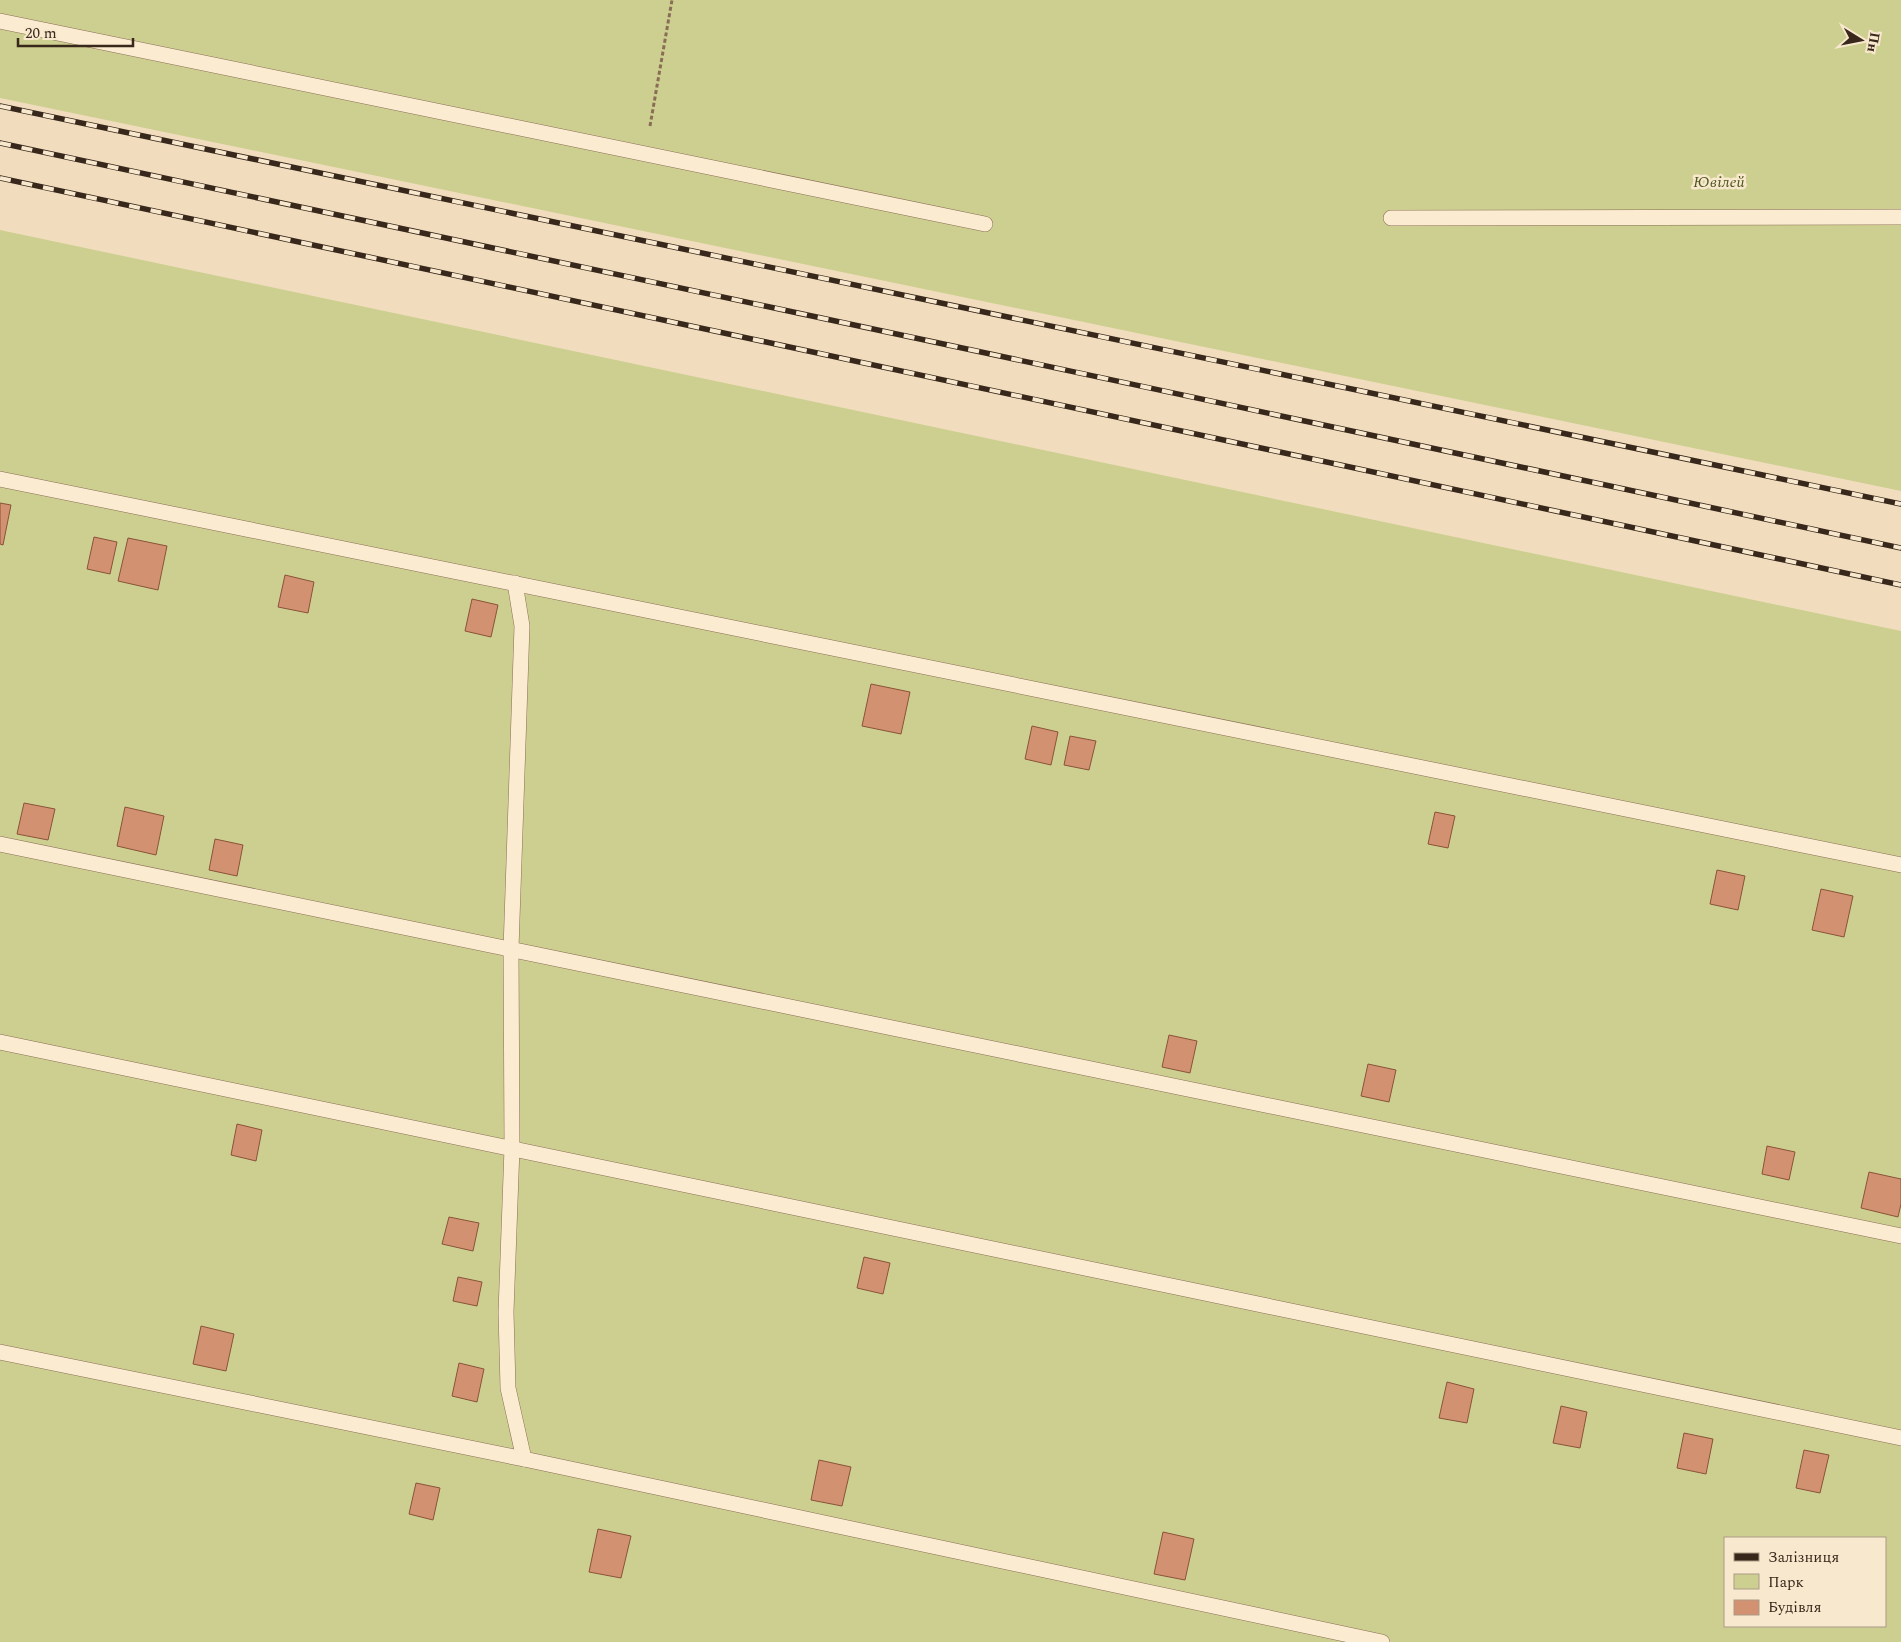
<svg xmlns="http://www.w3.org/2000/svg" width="1901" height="1642" viewBox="0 0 1901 1642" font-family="Spectral,serif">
<rect width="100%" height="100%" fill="#f1ddbd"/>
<g fill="#cdcf90" fill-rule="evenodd">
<polygon points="0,0 1901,0 1901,491 0,98"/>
<path d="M0 230 1901 631V1642H0ZM1725 1538H1885V1626H1725Z"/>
</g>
<g fill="#d29170" stroke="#8a5339">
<polygon points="0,503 11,505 3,545 0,544"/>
<polygon points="94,537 117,542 110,574 87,569"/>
<polygon points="128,538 167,546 158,590 118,581"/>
<polygon points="285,575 314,582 308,613 278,607"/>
<polygon points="472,599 498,605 491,637 465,631"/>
<polygon points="871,684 910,692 901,734 862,726"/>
<polygon points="1032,726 1058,732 1051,765 1025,759"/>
<polygon points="1070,736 1096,741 1089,770 1064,765"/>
<polygon points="24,803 55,809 48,840 17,834"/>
<polygon points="125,807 164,816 156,855 117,846"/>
<polygon points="1435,812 1455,816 1448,848 1428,844"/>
<polygon points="215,839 243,845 237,876 209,870"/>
<polygon points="1717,870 1745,876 1738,910 1710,904"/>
<polygon points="1821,889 1853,896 1844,937 1812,930"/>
<polygon points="1169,1035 1197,1041 1190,1073 1162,1067"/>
<polygon points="1368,1064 1396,1070 1389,1102 1361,1096"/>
<polygon points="237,1124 262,1130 256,1161 231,1155"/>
<polygon points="1767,1146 1795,1152 1789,1180 1762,1174"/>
<polygon points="1869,1172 1901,1179 1901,1204 1898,1217 1861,1208"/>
<polygon points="449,1217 479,1223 473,1251 442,1244"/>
<polygon points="864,1257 890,1263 883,1294 857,1288"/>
<polygon points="458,1277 482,1282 477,1306 453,1301"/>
<polygon points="201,1326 234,1334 226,1371 193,1364"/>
<polygon points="459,1363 484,1369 477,1402 452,1396"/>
<polygon points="1447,1382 1474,1389 1467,1423 1439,1418"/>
<polygon points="1561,1406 1587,1412 1580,1448 1553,1443"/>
<polygon points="1684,1433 1713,1439 1706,1474 1677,1468"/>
<polygon points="1804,1450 1829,1455 1820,1493 1796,1488"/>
<polygon points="819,1460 851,1467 842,1506 811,1500"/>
<polygon points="416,1483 440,1488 433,1520 409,1514"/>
<polygon points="598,1529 631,1536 621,1578 589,1572"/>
<polygon points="1163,1532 1194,1539 1185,1580 1154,1574"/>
</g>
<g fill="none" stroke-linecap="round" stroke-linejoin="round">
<defs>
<g id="service">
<polyline points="0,21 985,224"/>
<polyline points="1391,218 1901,217"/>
<polyline points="0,479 1901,865"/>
<polyline points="515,583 522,626 511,949 512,1148 506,1312 508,1388 524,1459"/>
<polyline points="0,844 1901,1236"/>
<polyline points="0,1042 1901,1438"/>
<polyline points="0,1352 524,1459 1382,1642"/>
</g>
</defs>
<use href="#service" stroke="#8a6d55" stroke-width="16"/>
<polyline stroke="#8a6d55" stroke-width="3" stroke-dasharray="4 2.5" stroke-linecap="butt" points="650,126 672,0"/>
<use href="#service" stroke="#fbebd0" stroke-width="15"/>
<defs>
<g id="rail">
<polyline points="0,106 1901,504"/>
<polyline points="0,143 1901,548"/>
<polyline points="0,178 1901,585"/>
</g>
</defs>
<use href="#rail" stroke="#38271b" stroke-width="5.5"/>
<use href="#rail" stroke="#f8e8cd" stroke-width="4" stroke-dasharray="11" stroke-linecap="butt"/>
</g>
<g text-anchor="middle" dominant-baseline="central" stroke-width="5" stroke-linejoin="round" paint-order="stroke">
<g font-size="16" font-style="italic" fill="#4c5620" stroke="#f8e8cd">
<text x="1719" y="182">Ювілей</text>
</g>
</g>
<rect x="1724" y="1537" width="162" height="90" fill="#f8e8cd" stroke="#ab9b86"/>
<rect x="1734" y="1553" width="25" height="8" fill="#38271b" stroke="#ab9b86"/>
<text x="1768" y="1562" font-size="15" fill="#38271b">Залізниця</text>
<rect x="1734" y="1574" width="25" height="15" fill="#cdcf90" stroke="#ab9b86"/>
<text x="1768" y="1587" font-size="15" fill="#38271b">Парк</text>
<rect x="1734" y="1600" width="25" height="15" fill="#d29170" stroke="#ab9b86"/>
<text x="1768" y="1612" font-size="15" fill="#38271b">Будівля</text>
<g transform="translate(1861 40) rotate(100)" stroke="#f8e8cd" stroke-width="4" paint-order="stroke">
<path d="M0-4L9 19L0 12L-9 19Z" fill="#38271b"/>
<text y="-8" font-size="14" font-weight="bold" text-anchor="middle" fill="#38271b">Пн</text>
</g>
<path d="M18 38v8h115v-8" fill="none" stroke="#38271b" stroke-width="2.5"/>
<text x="25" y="38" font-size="15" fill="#38271b" stroke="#f8e8cd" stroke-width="4" paint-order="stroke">20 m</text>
</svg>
